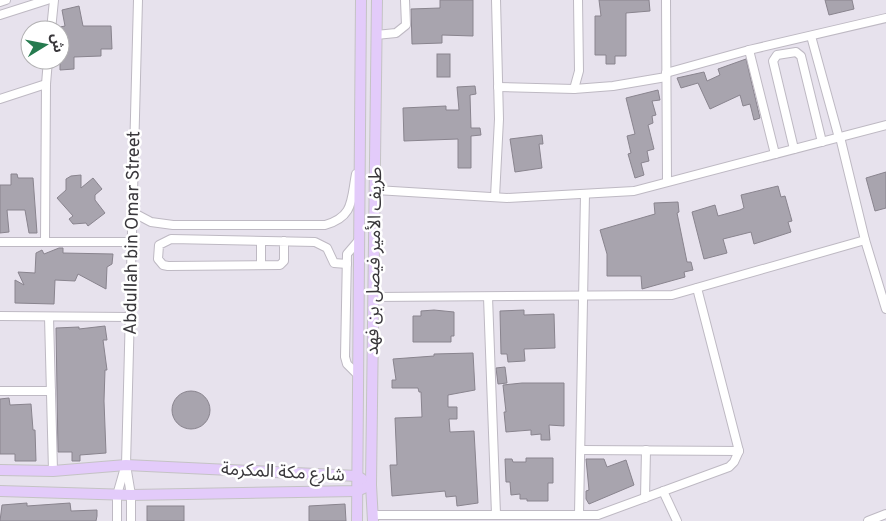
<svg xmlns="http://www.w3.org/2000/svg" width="886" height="521" viewBox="0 0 886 521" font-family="Overpass,'Noto Sans Arabic',sans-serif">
<rect width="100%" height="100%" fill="#e7e2ed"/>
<g fill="#a8a4ae" stroke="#89848e">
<polygon points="440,0 473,0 473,36 442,35 442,43 412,44 411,9 440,8"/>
<polygon points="599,0 649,0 650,11 626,13 626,56 615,56 615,64 606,64 606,55 595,55 595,16 601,16"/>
<polygon points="825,0 852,0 854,9 829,15"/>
<polygon points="79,6 83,26 111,26 112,49 101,49 101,56 74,57 74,69 60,70 60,27 65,26 62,10"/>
<rect x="437" y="54" width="13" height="23"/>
<polygon points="746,59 760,118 754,120 750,104 743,106 740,95 710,109 698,83 681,88 677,78 704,72 707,81 720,75 718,69"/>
<polygon points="475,86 476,94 470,95 471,128 480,128 481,135 471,136 471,168 458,168 458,139 404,141 403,108 446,106 446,110 459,110 457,87"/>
<polygon points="658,90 660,100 652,101 656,115 652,116 653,123 648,125 654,149 647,151 649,161 641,163 644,175 635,178 628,154 631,153 627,136 635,134 626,98"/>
<polygon points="542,135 543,144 539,144 542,168 515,172 510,139"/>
<polygon points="886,172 886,208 875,211 866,178"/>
<polygon points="11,174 17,174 18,178 33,178 37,233 29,233 25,210 7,210 9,232 0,233 0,185 11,185"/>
<polygon points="81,175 81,188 93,178 102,189 95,195 95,200 105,213 88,226 86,223 73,224 69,219 73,216 57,198 66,190 66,179 71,176"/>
<polygon points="778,186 781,197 785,196 792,221 788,222 791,232 754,244 751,232 723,239 727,253 704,259 692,212 715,205 718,216 740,210 744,208 741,195"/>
<polygon points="678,202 679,212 677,213 687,262 691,262 693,270 684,272 685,277 642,289 641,276 607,276 607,254 600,230 655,214 654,203"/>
<polygon points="59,248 63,248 63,253 113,254 112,264 107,267 106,289 78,274 75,281 55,280 54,304 15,303 15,280 24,285 18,272 35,273 36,253 42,250 44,254"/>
<polygon points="434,310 454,312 454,336 451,336 451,342 413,342 413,316 421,316 421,311"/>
<polygon points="524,310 524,315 554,314 555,348 524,349 525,361 508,362 507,354 501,354 500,311"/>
<polygon points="105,326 107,340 103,340 107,370 105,370 104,401 106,453 80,455 80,461 72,461 72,452 58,452 56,328 79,327 79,329"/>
<polygon points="473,353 475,390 448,395 448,407 457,407 457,419 449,419 450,432 474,431 478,503 457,506 456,496 446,497 445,491 392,496 390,465 397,465 395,418 422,417 421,392 419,392 418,388 392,388 392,380 396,380 393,359 434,356 434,354"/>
<polygon points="505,367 507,383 498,384 496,368"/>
<polygon points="522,383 564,383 564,426 549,425 550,440 541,440 541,434 531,435 531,430 506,432 504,412 506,412 503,385"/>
<circle cx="191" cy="410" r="19"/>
<polygon points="9,398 10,405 31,404 33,430 35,430 36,461 15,461 15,454 0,454 0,399"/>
<polygon points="526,458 553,458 553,483 548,483 548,501 527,501 527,499 520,499 520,494 511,495 510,482 506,482 505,459 512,459 513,462 526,462"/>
<polygon points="586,459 604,459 607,467 626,460 634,485 589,504 586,499 586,491 589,490"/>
<polygon points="27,503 27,506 70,503 71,511 97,510 97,516 96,521 0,521 2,505"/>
<polygon points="345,504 346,521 309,521 309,506"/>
<rect x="147" y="506" width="37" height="15"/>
</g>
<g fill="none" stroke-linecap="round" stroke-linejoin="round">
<defs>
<g id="minor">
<polyline points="666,0 667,181"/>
<polyline points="0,2 6,0"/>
<polyline points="0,15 47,0"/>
<polyline points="51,30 54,0"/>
<polyline points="376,35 396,33 406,25 405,0"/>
<polyline points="811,36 839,138"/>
<polyline points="749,50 775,154"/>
<polyline points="666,73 749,50 886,18"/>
<polyline points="498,87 574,89 613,86 666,77"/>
<polyline points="574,89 579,71 578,0"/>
<polyline points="0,99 46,84"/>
<polyline points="840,137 865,240 886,309"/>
<polyline points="794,149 773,61 777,55 796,52 801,56 822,142"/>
<polyline points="376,190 507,198 634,191 886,125"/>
<polyline points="495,197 499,119 496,0"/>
<path d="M134 213 151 222 173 225H325C354 217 351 200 356 174"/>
<polyline points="45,241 46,84 48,60"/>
<polyline points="284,241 284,261 280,265 168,266 163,265 158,259 159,245 171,239 315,242 327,248 334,263 347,264"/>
<polyline points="0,242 133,242"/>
<polyline points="261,265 261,241"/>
<polyline points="375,297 672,295 865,240"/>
<polyline points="488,297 496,514"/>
<polyline points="0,316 131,317"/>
<polyline points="49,317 53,471"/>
<polyline points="358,375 347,364 345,357 347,254 359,240"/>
<polyline points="0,391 51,391"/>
<polyline points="581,450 739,451"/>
<polyline points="663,491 677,521"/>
<polyline points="645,498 646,450"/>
<polyline points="579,514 585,194"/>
<polyline points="373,515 598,515 729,467 734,462 739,451 697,288"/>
<polyline points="117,521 117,495 125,467"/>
<polyline points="131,521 131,495 126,465 138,0"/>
<polyline points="868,521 886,514"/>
</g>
<g id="major">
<polyline points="0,470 53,471 126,465 357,476 362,479"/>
<polyline points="0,491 131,495 357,491 371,485"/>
<polyline points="357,521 361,0"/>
<polyline points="373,521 371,485 377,0"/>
</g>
</defs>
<use href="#minor" stroke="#beb9c3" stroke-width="10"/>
<use href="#major" stroke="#c4c3c4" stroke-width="12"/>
<use href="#minor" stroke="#fff" stroke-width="8"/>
<use href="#major" stroke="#e3cbfa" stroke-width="10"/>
</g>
<g text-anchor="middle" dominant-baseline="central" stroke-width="5" stroke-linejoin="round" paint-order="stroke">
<g font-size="18" fill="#39373b" stroke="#fff">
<text transform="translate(133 233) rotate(-89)">Abdullah bin Omar Street</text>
<text transform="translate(375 261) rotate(-89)">طريف الأمير فيصل بن فهد</text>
<text transform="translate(283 473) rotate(3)">شارع مكة المكرمة</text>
</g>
</g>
<g transform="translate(45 45) rotate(80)"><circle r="24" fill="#ffffff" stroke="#b0afb1"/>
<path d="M0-4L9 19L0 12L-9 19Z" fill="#257b4f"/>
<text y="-8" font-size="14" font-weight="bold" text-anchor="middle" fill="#39373b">ش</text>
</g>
</svg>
